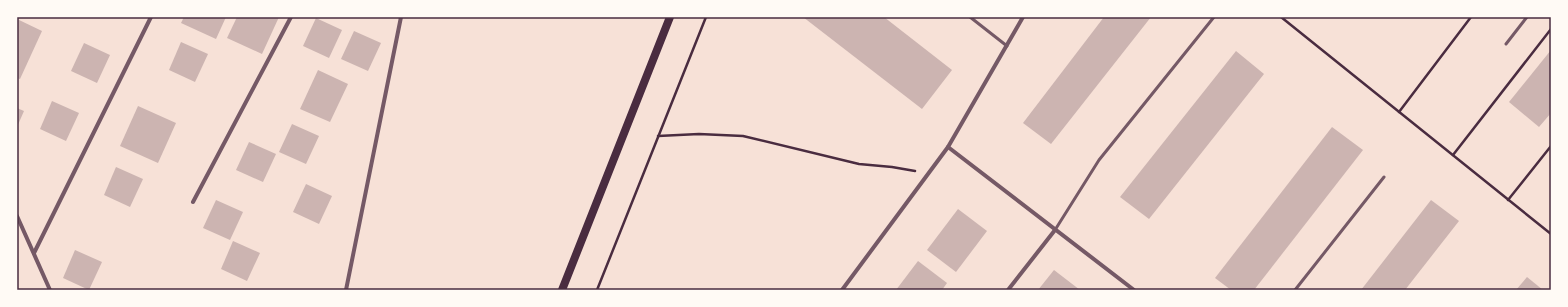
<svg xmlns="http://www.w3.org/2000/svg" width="1568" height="307" viewBox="0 0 1568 307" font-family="Signika,sans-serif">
<rect width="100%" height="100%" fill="#f7e1d7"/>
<g fill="#ccb4b1">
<polygon points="184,17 226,17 216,39 181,23"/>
<polygon points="237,17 279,17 262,54 227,38"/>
<polygon points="803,17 884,17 952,70 922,109"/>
<polygon points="1104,17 1151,17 1051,144 1023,123"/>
<polygon points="316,18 342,30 329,58 303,46"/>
<polygon points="17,19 42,31 20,79 17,78"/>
<polygon points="354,31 381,43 368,71 341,59"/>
<polygon points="181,42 208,54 195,82 169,70"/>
<polygon points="84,43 110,55 97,83 71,71"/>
<polygon points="1551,50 1551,113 1539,127 1509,102"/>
<polygon points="1236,51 1264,74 1149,219 1120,197"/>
<polygon points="318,70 348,84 330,122 300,109"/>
<polygon points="52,101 79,113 66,141 40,129"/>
<polygon points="138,106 176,123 158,163 120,146"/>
<polygon points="17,108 24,111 17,127"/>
<polygon points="292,124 319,136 306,164 279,152"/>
<polygon points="1332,127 1363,150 1254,290 1231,290 1215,278"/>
<polygon points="249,142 276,154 263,182 236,170"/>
<polygon points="116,167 143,179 130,207 104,195"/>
<polygon points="306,184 332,196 319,224 293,212"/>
<polygon points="216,200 243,212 230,240 203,228"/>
<polygon points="1431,200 1459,221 1405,290 1361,290"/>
<polygon points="958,209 987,231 956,272 927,250"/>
<polygon points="233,241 260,253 247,281 221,269"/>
<polygon points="75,250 102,262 89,290 63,278"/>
<polygon points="918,261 947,283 942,290 896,290"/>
<polygon points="1054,270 1080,290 1038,290"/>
<polygon points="1527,277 1543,290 1516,290"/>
</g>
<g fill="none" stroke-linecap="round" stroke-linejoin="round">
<g stroke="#4a2c40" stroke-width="2.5">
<polyline points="1281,17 1551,234"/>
<polyline points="1399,112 1471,17"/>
<polyline points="658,136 699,134 743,136 859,164 892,167 915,171"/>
<polyline points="1453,155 1551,29"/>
<polyline points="1508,200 1551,146"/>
<polyline points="597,290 706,17"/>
</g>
<g stroke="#755966" stroke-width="3">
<polyline points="970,17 1007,46"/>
<polyline points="1506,44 1527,17"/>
<polyline points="1055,230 1099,160 1214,17"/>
<polyline points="1295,290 1384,177"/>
</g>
<g stroke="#755966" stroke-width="4">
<polyline points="948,147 1134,290"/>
<polyline points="193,202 291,17"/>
<polyline points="17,216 50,290"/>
<polyline points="34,253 151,17"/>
<polyline points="346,290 401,17"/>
<polyline points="842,290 948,147 1023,17"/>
<polyline points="1008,290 1055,230"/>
</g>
<polyline stroke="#4a2c40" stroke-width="8" points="562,290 670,17"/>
</g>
<rect width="1568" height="307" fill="none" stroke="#fffaf5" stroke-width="36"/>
<rect x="18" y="18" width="1532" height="271" fill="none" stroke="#4a2c40" stroke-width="1.5"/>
</svg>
